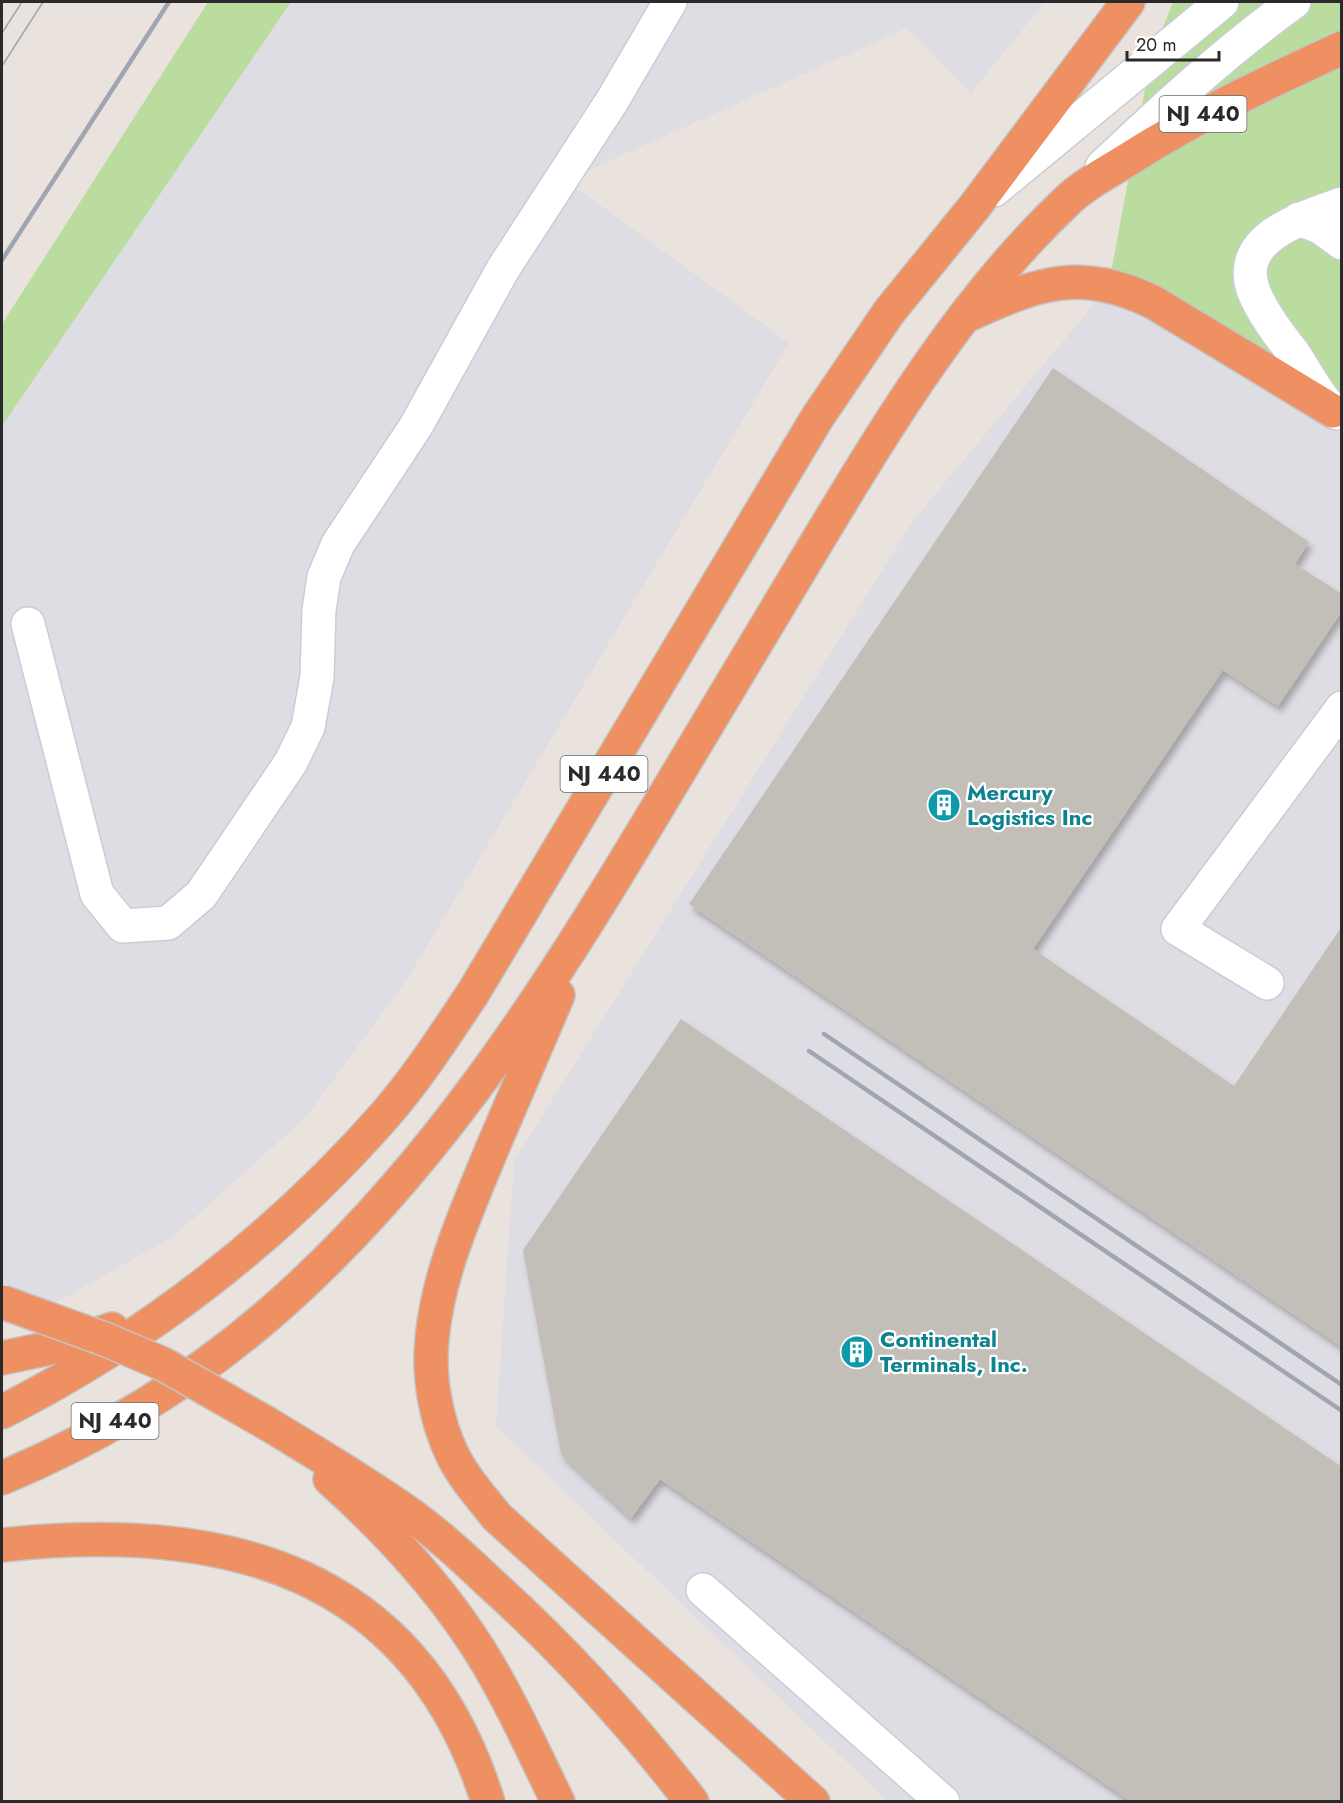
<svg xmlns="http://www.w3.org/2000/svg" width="1343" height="1803" viewBox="0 0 1343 1803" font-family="Jost,sans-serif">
<defs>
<filter id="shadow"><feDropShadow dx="3.5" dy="6" stdDeviation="3" flood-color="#0004"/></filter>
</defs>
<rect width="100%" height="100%" fill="#eae3dd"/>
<g fill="#dedde3">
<polygon points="291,2 1045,2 971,93 907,28 566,180 789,343 406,981 306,1117 173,1237 30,1317 2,1306 2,426"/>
<polygon points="1104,292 1341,417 1341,1801 887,1801 496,1426 514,1161 913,521"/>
</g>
<g fill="#badc9e">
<polygon points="208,2 291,2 2,426 2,324"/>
<polygon points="1173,2 1341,2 1341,417 1108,289 1151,57"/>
</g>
<g fill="#c3beb8" filter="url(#shadow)">
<polygon points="1053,368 1309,542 1295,564 1342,594 1342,611 1278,706 1223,670 1033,949 1234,1086 1342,926 1342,1347 689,904"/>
<polygon points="681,1019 1342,1467 1342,1802 1132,1802 660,1479 631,1518 561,1454 523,1250"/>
</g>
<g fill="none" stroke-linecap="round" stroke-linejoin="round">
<defs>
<g id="minor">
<path d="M1102 167C1164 108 1225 52 1294 2"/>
<polyline points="994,190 1222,2"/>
<polyline points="1299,219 1320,227 1342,243"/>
<path d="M1337 413C1323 405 1304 369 1294 354 1280 336 1263 314 1254 292 1233 237 1303 218 1342 204"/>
<polyline points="28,624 97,894 123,926 168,923 201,895 291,762 308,727 317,677 319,610 324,577 338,544 416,426 503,269 612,101 670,2"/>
<polyline points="1267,983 1178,929 1342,708"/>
<polyline points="703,1590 943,1802"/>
</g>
<g id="highway">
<path d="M970 314C1039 283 1079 267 1153 302L1333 411"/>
<path d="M558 995C536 1046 514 1098 492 1149 467 1210 438 1273 432 1339 428 1377 436 1420 452 1454 463 1477 481 1497 497 1517L813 1802"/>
<polyline points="2,1358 69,1344 112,1329"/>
<path d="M2 1412C146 1339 278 1237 385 1115 418 1077 445 1035 473 993L817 418 889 312 975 206 1128 2"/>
<path d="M268 1424C317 1454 367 1483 414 1517 440 1536 465 1559 489 1582 564 1649 630 1722 692 1802"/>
<path d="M2 1478C97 1438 189 1383 267 1316 428 1178 545 995 653 815 703 732 753 648 803 565 881 436 958 303 1069 199 1086 183 1108 172 1127 160 1196 116 1268 82 1342 48"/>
<path d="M330 1479C387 1530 439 1586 480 1651 510 1699 533 1751 558 1802"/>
<path d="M2 1545C223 1521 415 1568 488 1802"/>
</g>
</defs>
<use href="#minor" stroke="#c8cdd6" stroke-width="36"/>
<use href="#highway" stroke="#c3c3c3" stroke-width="36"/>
<use href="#minor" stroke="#fff" stroke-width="33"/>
<use href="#highway" stroke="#ef9063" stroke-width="33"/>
<g stroke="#a0a5b2" stroke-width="1.5">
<polyline points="2,33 22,2"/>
<polyline points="2,66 43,2"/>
</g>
<g stroke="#a0a5b2" stroke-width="4.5">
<polyline points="2,260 169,2"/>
<polyline points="824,1034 1342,1385"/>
<polyline points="809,1051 1342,1411"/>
</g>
<defs>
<polyline id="highway-bridge" points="2,1302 107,1340 163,1364 268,1424"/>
</defs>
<use href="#highway-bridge" stroke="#c3c3c3" stroke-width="36" stroke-linecap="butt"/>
<use href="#highway-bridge" stroke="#ef9063" stroke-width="33"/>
</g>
<defs>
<symbol id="building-disc" viewBox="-11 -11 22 22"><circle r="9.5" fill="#0f9aa8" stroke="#fff"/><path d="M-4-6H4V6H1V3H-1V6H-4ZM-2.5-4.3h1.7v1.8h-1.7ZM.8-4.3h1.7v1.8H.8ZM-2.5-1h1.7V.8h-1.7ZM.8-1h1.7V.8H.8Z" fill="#fff"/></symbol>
</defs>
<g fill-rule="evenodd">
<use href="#building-disc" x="925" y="786" width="38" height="38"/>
<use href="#building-disc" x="838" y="1333" width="38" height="38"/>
</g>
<g text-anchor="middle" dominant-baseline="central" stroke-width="4.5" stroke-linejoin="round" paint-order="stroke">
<g fill="#fff" stroke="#6a6a6a" stroke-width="1.5">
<rect x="1159.5" y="96" width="87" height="36" rx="4.5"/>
<rect x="560.5" y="756" width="87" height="36" rx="4.5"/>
<rect x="71.5" y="1403" width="87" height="36" rx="4.5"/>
</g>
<g font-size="21" font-weight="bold" fill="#2a2a2a">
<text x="1203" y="114">NJ 440</text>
<text x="604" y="774">NJ 440</text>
<text x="115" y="1421">NJ 440</text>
</g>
<g font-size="22" font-weight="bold" fill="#0d838f" stroke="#fff" text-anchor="start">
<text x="967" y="792">Mercury<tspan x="967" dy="25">Logistics Inc</tspan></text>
<text x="880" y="1339">Continental<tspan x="880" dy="25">Terminals, Inc.</tspan></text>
</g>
</g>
<rect width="1343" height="1803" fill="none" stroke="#2a2a2a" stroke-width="6"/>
<path d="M1127 51v9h92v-9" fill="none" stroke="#2a2a2a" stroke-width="3"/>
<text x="1136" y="51" font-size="18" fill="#2a2a2a" stroke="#ffffff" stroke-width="4.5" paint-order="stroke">20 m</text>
</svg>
